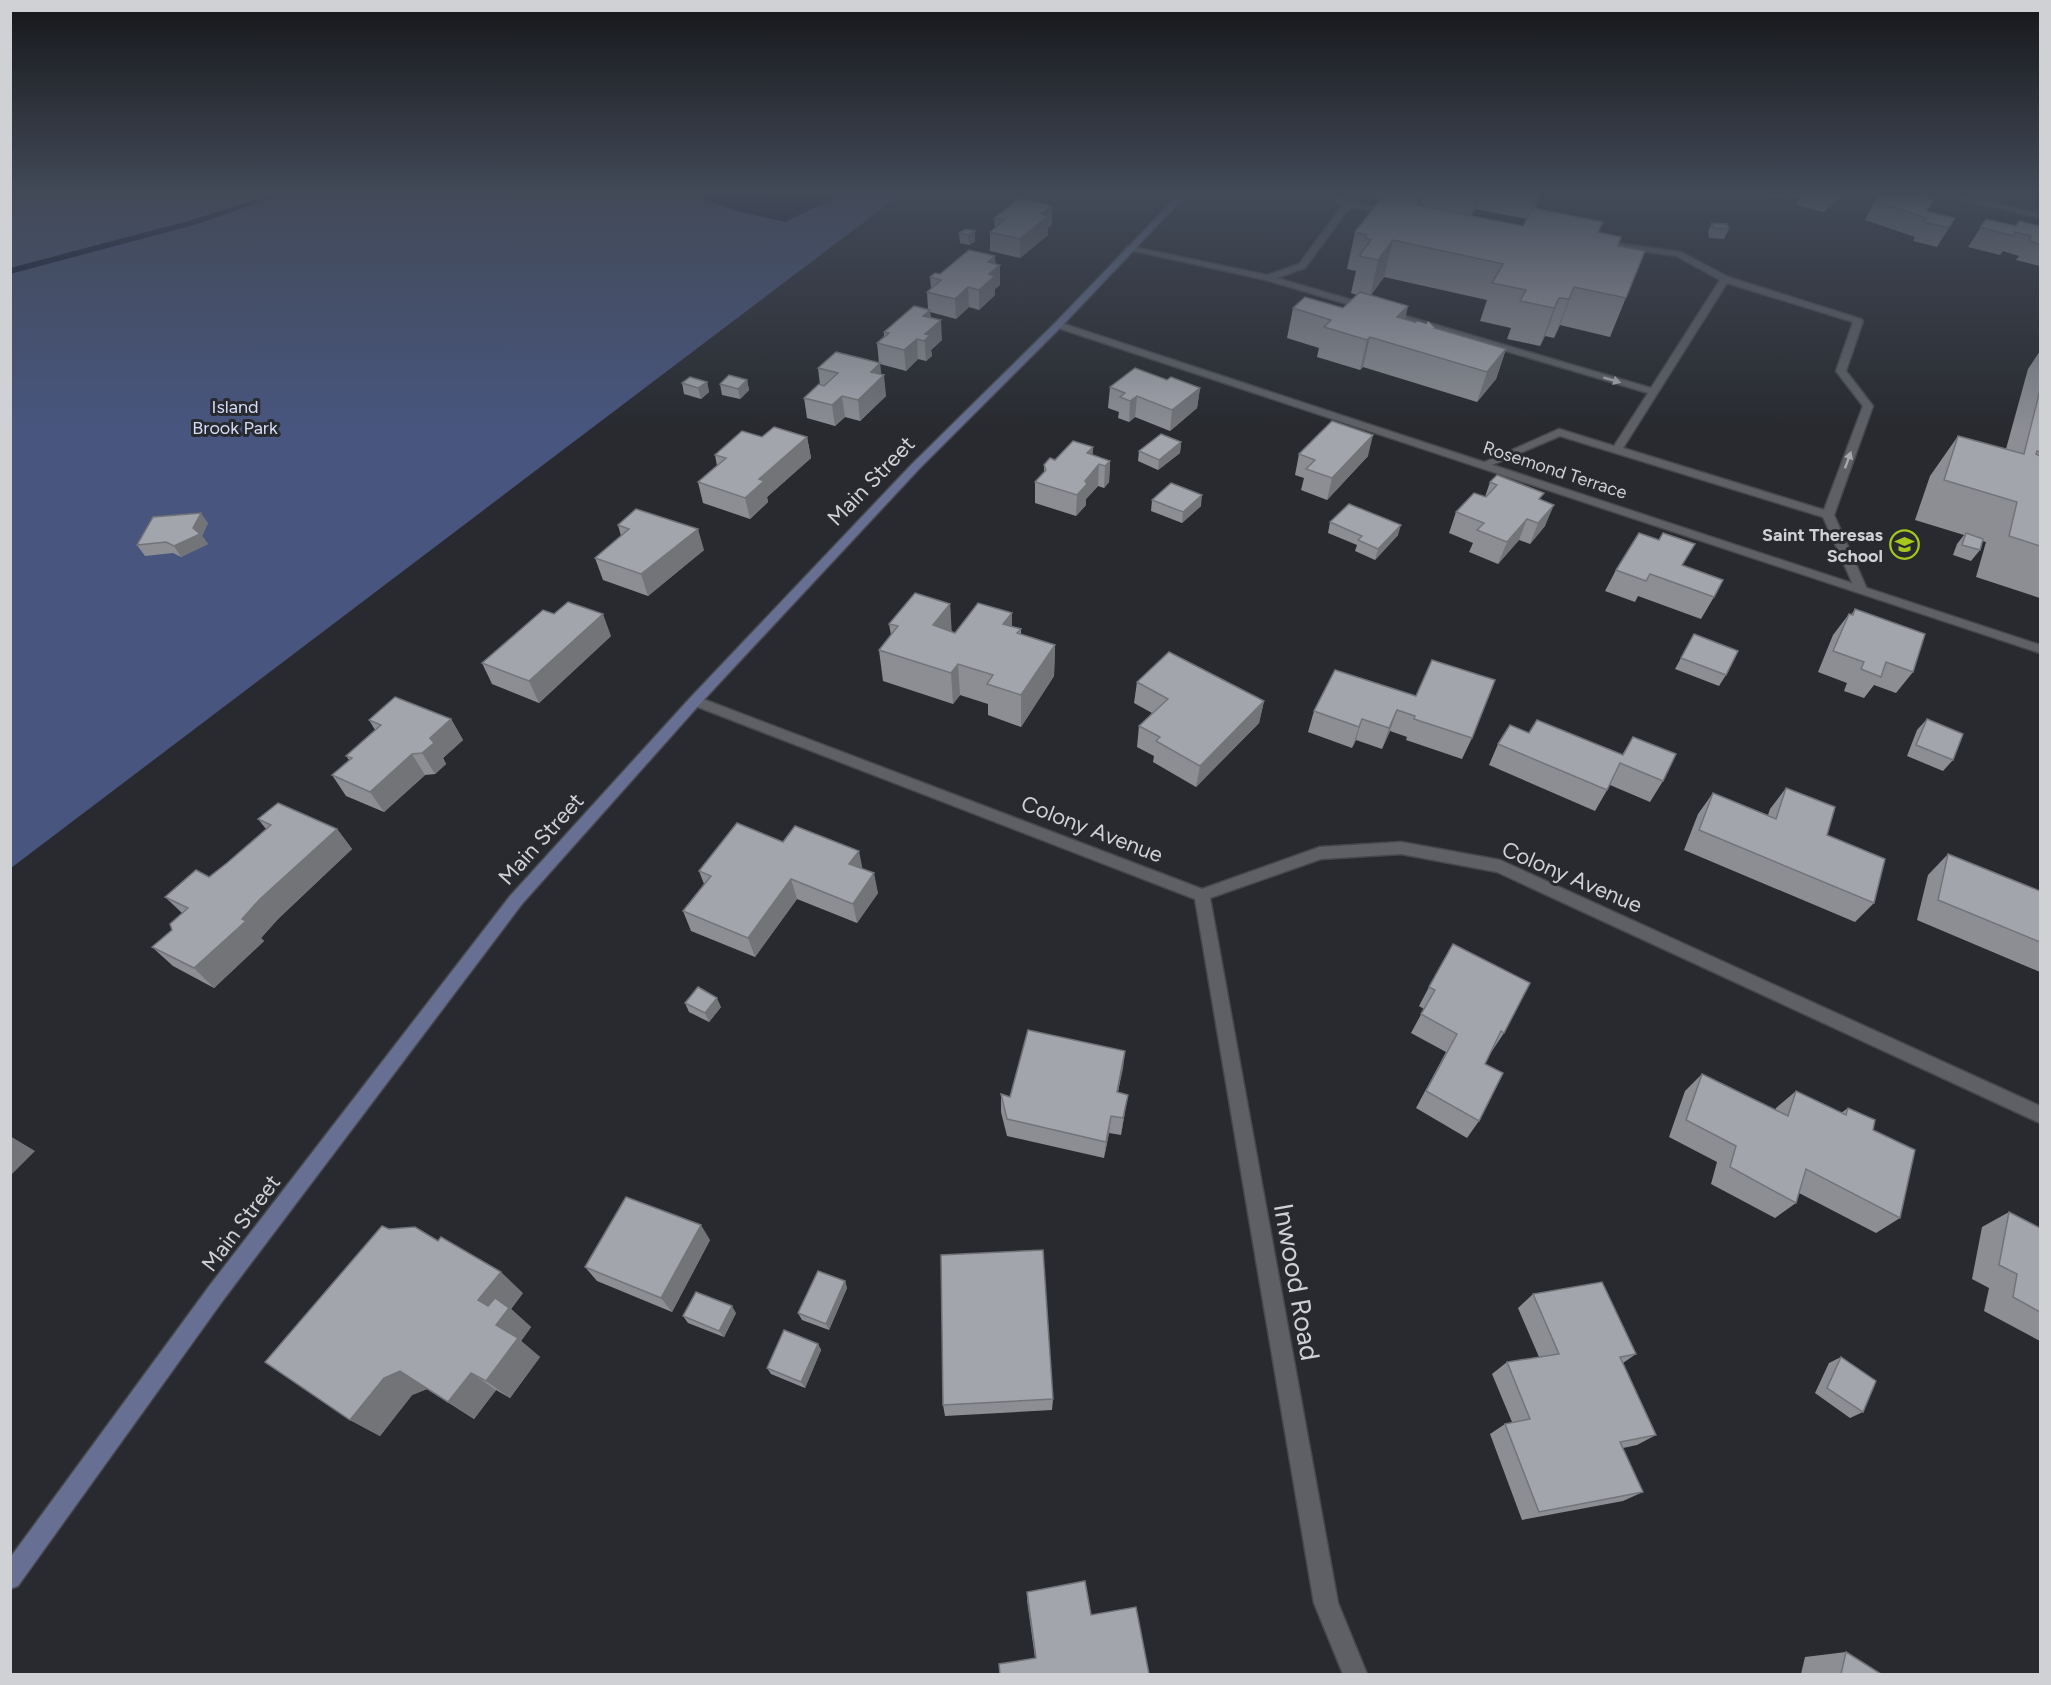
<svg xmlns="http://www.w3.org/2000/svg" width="2051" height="1685" viewBox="0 0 2051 1685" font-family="Figtree,sans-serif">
<rect width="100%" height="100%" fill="#282a2f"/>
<polygon fill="#48557e" points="11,194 901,194 11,868"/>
<polygon fill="#0b1235" points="688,194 842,194 785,222 737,211"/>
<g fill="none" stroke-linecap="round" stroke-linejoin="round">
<polygon fill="#0b1235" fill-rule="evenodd" points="273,194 284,194 194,225 10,274 10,268 188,221"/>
<defs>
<path id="service" d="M1330 194H1339L1350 202 1397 211 1393 213 1350 207 1305 268 1277 278 1651 388 1720 280 1676 256 1598 245 1594 242 1595 240 1681 252 1728 277 1861 319 1863 321 1846 371 1873 406 1834 515 1867 589 1865 592H1857L1855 589 1823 517 1560 436 1487 467 1478 465 1559 429 1614 446 1648 393 1266 280 1125 249 1129 246 1267 275 1299 264 1343 205ZM1727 283 1853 322 1836 371 1863 406 1824 510 1623 448Z"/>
<g id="minor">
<polygon points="1938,194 1952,194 2040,214 2040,218"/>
<polygon points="1055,323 1061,323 2040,645 2040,653 1055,327"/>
<polygon points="695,696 1202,889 1320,847 1401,842 1500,860 2040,1106 2040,1123 1497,872 1401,854 1321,859 1210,898 1338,1603 1367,1674 1343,1674 1314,1603 1195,899 690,704 688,701"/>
</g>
<polygon id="secondary" points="1179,194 1187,194 1061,327 920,468 700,704 522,904 224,1299 18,1586 10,1589 10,1558 210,1285 510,896 690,698 912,464 1055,323"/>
</defs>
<use href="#service" stroke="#46484c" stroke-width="3"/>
<use href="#minor" stroke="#46484c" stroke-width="3"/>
<use href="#secondary" stroke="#46484c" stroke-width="3"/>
<use href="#service" fill="#5e6066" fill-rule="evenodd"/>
<use href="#minor" fill="#5e6066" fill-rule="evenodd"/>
<use href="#secondary" fill="#677092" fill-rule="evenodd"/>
</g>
<g fill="#8c8e94" fill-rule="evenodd">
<path d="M1375 194H1540L1535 209 1599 232 1618 246 1645 251 1610 337 1560 325 1554 338 1545 336 1540 346 1507 339 1511 328 1480 321 1487 300 1384 277 1371 295 1408 306 1405 319 1506 349 1496 379 1477 402 1363 367 1360 370 1317 357 1319 348 1287 338 1293 308H1343L1357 295 1351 293 1356 271 1347 269 1355 232 1392 200 1374 197ZM1418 198H1422L1420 206 1418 205 1416 202ZM1475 209 1527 219 1523 226 1471 216Z"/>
<polygon points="1759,194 1842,194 1840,198 1824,212 1795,205 1799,199 1785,195 1781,199"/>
<polygon points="1934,199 1927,212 1955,218 1937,247 1913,241 1915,237 1865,220 1875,201"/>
<polygon points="994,218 1052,225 1048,228 1048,235 1020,258 990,251 990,232 995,228"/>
<polygon points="1986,219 2016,226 2040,226 2040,266 2016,260 2019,256 2003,251 2000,255 1968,247"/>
<polygon points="1712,223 1729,229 1724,239 1709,238 1708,232"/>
<polygon points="966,229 975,241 969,245 960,243 959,233"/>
<polygon points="996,264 1000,285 995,289 995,295 979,310 969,307 956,319 930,312 931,318 942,340 931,350 932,356 926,361 918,359 906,371 880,364 881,375 886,396 860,421 845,417 835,426 807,418 804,398 820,385 818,368 879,363 877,343 884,336 884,332 928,309 927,292 931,289 930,277 940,274"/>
<polygon points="2040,351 2040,598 1976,577 1986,542 1982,541 1980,550 1971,561 1953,555 1957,544 1964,535 1915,520 1930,476 1958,436 2006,449 2028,369"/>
<polygon points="747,380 749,390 740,399 722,395 720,384"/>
<polygon points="1167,380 1200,388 1197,408 1170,431 1135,417 1129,422 1118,418 1119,412 1108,408 1110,387"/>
<polygon points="707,382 709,392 701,399 684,394 682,383"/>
<polygon points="762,437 807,437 811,458 767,497 768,502 750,519 703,503 698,482 717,466 715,455"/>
<polygon points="1181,442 1180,453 1158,470 1138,461 1139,451"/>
<polygon points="1093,447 1092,455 1110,461 1109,482 1104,488 1098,486 1086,499 1086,505 1076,516 1035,503 1035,482 1044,473 1044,465"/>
<polygon points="1299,454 1368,456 1327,500 1301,490 1304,478 1295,475"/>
<polygon points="1490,482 1541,500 1545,526 1530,544 1519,540 1498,564 1469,552 1473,543 1449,533 1456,512 1485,497"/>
<polygon points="1152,500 1201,506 1182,523 1151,511"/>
<polygon points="1330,522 1398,535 1375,560 1355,551 1357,545 1328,533"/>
<polygon points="208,523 202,536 208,544 181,557 173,553 145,556 137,545"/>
<polygon points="618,525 704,550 648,596 603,580 595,558 621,536"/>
<polygon points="1683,565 1714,597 1701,619 1638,596 1635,602 1605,591 1616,570"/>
<polygon points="950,604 951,631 955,633 1012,626 1021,629 1021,634 1055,645 1054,676 1021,727 988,715 988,704 960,695 953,704 883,681 879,650 891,635 889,624"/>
<polygon points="1855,609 1913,672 1896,693 1874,685 1864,698 1844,691 1847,683 1818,672 1833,635 1849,614 1851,615"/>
<polygon points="1694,634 1726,675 1719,686 1675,669"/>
<polygon points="611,636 539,703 492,684 482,663"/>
<polygon points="1335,670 1472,738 1462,759 1406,740 1407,737 1390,731 1382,749 1356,740 1352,748 1308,732 1314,711"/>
<polygon points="1137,682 1264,701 1259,723 1196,787 1153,762 1154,756 1137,747 1139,726 1152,713 1134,703"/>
<polygon points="451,719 463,740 443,758 446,764 435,774 425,775 384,812 346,796 332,775 349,760 346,756 375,730 369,720"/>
<polygon points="1927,719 1953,760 1943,771 1907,756 1917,730"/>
<polygon points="1529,733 1622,755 1633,737 1663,781 1650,802 1610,785 1595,811 1489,765 1498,744"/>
<polygon points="1786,788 1827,835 1874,903 1855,922 1684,850 1698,814 1713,793 1768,815 1770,809"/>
<polygon points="258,819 337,829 352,849 278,919 261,938 264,941 214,988 173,966 152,947 172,930 182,913 165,897 209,877 227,863 266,829"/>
<polygon points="783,842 863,869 878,893 857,923 797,899 755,957 691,931 683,911 704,884 699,871"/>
<polygon points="1948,854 2040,891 2040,972 1917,920 1928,875"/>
<polygon points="1429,987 1504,1033 1492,1051 1491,1051 1485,1064 1479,1121 1467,1138 1416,1108 1446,1052 1411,1033 1424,1009 1419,1006"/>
<polygon points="685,1003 721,1007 709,1022 689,1012"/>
<polygon points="1125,1051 1118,1092 1125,1112 1121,1135 1109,1133 1104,1158 1007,1136 1001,1112 1001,1094 1010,1097"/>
<polygon points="1702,1074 1775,1110 1776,1108 1796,1091 1841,1113 1848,1108 1873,1130 1900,1218 1876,1233 1799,1193 1796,1203 1775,1218 1711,1184 1717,1162 1669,1137 1685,1091"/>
<polygon points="2009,1212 2040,1228 2040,1341 1984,1311 1989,1288 1972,1279 1982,1227"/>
<polygon points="710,1240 672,1312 597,1281 585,1267"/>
<polygon points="845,1281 847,1288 829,1330 802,1320 798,1313"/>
<polygon points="523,1293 511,1309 531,1327 521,1341 540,1357 510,1398 496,1390 474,1419 427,1389 412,1395 380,1436 350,1420"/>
<polygon points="1533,1294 1636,1354 1623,1363 1656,1435 1637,1445 1623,1448 1643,1492 1623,1501 1522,1520 1490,1434 1505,1424 1512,1422 1492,1374 1507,1362 1539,1357 1518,1308"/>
<polygon points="736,1313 724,1337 688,1323 683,1316"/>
<polygon points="818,1344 821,1350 805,1388 771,1374 767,1368"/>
<polygon points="1841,1357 1863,1412 1850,1418 1815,1393 1829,1363"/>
<polygon points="1053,1399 1052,1410 945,1416 943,1405"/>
<polygon points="1027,1592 1091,1615 1035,1658 1027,1600"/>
<polygon points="1846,1652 1881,1674 1801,1674 1805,1657"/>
</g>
<g fill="#727478">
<polygon points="1416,194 1419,194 1418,198 1414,205"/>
<polygon points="1477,194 1480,194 1475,209 1471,217"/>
<polygon points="1537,194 1540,194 1535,207 1529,220"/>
<polygon points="1834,194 1842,194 1840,198 1824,212"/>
<polygon points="1052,206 1052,225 1048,228 1048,235 1020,258 1020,239 1041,214"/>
<polygon points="975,231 975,241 969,245 968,235"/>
<polygon points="1393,240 1384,277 1370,297 1378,260"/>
<polygon points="995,256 996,269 1000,265 1000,285 995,289 995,295 979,310 979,290 988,262"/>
<polygon points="968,287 969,307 956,319 955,299"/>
<polygon points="1574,287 1560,325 1554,338 1569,299"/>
<polygon points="1559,298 1545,336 1540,346 1554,308"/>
<polygon points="1408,306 1401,335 1397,317"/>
<polygon points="930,310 931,329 941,320 942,340 931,350 932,356 926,361 923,316"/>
<polygon points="1370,337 1363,367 1360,370 1367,340"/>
<polygon points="917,339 918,359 906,371 904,350"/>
<polygon points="1506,349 1496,379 1477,402 1487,372"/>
<polygon points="880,363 881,378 884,375 886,396 860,421 858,400 871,372"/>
<polygon points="747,380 749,390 740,399 738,389"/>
<polygon points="707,382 709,392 701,399 698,388"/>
<polygon points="1200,388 1197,408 1170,431 1172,410"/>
<polygon points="842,396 845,417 835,426 832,405"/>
<polygon points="1137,396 1135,417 1129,422 1130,401"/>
<polygon points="1373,435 1368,456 1327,500 1332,478"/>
<polygon points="807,437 811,458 767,497 768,502 750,519 745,498 759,479"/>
<polygon points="1181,442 1180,453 1158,470 1159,460"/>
<polygon points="1093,447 1092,468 1087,453"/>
<polygon points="1110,461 1109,482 1104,488 1105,466"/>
<polygon points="1099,464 1098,486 1086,499 1086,505 1076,516 1077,495 1085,481"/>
<polygon points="1202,495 1201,506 1182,523 1183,512"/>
<polygon points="1554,505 1545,526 1530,544 1538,523"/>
<polygon points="201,513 208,523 202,536 208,544 181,557 174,546 193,528"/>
<polygon points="1527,519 1519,540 1498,564 1507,542"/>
<polygon points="1401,525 1398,535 1375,560 1378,549"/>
<polygon points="698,529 704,550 648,596 641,574"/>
<polygon points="950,604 952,635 933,625"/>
<polygon points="1012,613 1012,644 1003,624"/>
<polygon points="603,614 611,636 539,703 529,681"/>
<polygon points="1055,645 1054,676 1021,727 1021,695"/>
<polygon points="958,664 960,695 953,704 951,673"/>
<polygon points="1264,701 1259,723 1196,787 1200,766"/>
<polygon points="1397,710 1390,731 1382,749 1389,728"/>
<polygon points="451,719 463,740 443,758 446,764 435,774 422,753 430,738"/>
<polygon points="1362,719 1356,740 1352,748 1359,727"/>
<polygon points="412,754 425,775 384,812 370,792"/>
<polygon points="337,829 352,849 278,919 261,938 264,941 214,988 194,968 260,899"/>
<polygon points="859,851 863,871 849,864"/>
<polygon points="874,873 878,893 857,923 853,904"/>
<polygon points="791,879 797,899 755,957 748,938"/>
<polygon points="717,998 721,1007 709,1022 705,1013"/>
<polygon points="1125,1051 1123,1069 1114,1109 1117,1092"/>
<polygon points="1128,1095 1125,1112 1121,1135 1123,1118"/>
<polygon points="1111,1116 1109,1133 1104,1158 1106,1142"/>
<polygon points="10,1136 35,1151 10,1176"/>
<polygon points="701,1225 710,1240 672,1312 661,1298"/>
<polygon points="501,1272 523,1293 511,1309 531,1327 521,1341 540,1357 510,1398 486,1381 496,1325 478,1300"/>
<polygon points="845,1281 847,1288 829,1330 826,1324"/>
<polygon points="732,1306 736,1313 724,1337 719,1331"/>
<polygon points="818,1344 821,1350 805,1388 801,1382"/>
<polygon points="400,1371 427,1389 412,1395 380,1436 350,1420 384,1378"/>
<polygon points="471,1373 496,1390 474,1419 448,1402"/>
</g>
<g fill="#a3a5ac" stroke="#727478" stroke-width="1.5">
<polygon points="1881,194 1910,194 1934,199 1926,211 1955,218 1949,228 1924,222 1926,218 1875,201"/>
<polygon points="1394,197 1418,202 1416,205 1523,226 1533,208 1603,222 1598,232 1621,237 1618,246 1645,251 1626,298 1574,287 1569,299 1559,298 1554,308 1520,301 1526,290 1492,283 1503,264 1393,240 1378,260 1359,256 1371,240 1365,238 1367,235 1355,232 1381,198 1391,201"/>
<polygon points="1020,198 1052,206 1041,214 1048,216 1020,239 990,232 1004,220 994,218"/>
<polygon points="1986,219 2016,226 2019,221 2040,226 2040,244 2029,241 2031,236 2015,232 2013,236 1980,227"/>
<polygon points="1712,223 1727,224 1729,229 1714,228"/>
<polygon points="966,229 975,231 968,235 959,233"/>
<polygon points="969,250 995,256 988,262 1000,265 989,274 995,276 979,290 968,287 955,299 927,292 941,280 930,277 935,273 940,274"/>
<polygon points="1360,292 1408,306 1397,317 1506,349 1487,372 1370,337 1367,340 1324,327 1331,320 1293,308 1305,297 1343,308"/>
<polygon points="914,306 930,310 923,316 941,320 925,334 930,335 924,341 917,339 904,350 877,343 889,333 884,332"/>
<polygon points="836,352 880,363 871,372 884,375 858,400 842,396 832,405 804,398 819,384 824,386 838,373 818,368"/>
<polygon points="1135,368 1167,380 1171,377 1200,388 1172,410 1137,396 1130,401 1120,397 1125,393 1110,387"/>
<polygon points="729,375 747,380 738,389 720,384"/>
<polygon points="690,377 707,382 698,388 682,383"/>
<polygon points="2040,390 2040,452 2037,451 2036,454 2040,456 2040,546 2009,536 2017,502 1944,480 1958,436 2024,454"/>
<polygon points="1332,421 1373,435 1332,478 1306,469 1315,460 1299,454"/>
<polygon points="774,427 807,437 759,479 764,481 745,498 698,482 726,458 715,455 742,431 762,437"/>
<polygon points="1161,434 1181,442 1159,460 1139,451"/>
<polygon points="1073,441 1093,447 1087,453 1110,461 1105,466 1099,464 1085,481 1087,484 1077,495 1035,482 1046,470 1044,465 1050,458 1055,460"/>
<polygon points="1497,475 1544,493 1539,499 1554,505 1538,523 1527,519 1507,542 1477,530 1484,523 1456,512 1474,493 1486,497 1497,485 1490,482"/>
<polygon points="1171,483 1202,495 1183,512 1152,500"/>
<polygon points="1349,504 1401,525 1378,549 1358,540 1362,536 1330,522"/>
<polygon points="636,509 698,529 641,574 595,558 629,529 618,525"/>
<polygon points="201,513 193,528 200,534 174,546 166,542 137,545 153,517"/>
<polygon points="1639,533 1659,540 1663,533 1695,544 1682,565 1723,580 1714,597 1650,574 1646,581 1616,570"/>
<polygon points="1966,533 1983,539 1980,550 1962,545"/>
<polygon points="915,593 950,604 933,625 955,633 978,603 1012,613 1003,624 1021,629 1017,633 1055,645 1021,695 987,684 993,675 958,664 951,673 879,650 898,626 889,624"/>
<polygon points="568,602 603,614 529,681 482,663 543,610 554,614"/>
<polygon points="1855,609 1925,634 1913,672 1886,662 1881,677 1861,669 1864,662 1833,651 1849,614 1853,615"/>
<polygon points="1694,634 1738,651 1726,675 1681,658"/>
<polygon points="1169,652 1264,701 1200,766 1156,741 1160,737 1139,726 1168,699 1137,682"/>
<polygon points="1432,660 1495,680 1472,738 1414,719 1415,716 1397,710 1389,728 1362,719 1359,727 1314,711 1335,670 1416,696"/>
<polygon points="395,697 451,719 430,738 434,743 422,753 412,754 370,792 332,775 352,758 346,756 381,725 369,720"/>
<polygon points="1927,719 1963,734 1953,760 1916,745"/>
<polygon points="1537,720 1623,755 1633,737 1676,754 1663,781 1620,763 1607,790 1498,744 1510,725 1529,733"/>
<polygon points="1786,788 1835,807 1827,835 1885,859 1874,903 1699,830 1713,793 1776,819"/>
<polygon points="278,803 337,829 260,899 242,919 246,921 194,968 152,947 172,930 170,924 188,908 165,897 196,870 209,877 227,863 271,825 258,819"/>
<polygon points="737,823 783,842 795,826 859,851 849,864 874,873 853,904 791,879 748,938 683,911 711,876 699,871"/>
<polygon points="1948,854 2040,891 2040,942 1938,900"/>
<polygon points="1453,944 1530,983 1504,1033 1501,1031 1485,1064 1503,1073 1479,1121 1426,1091 1457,1034 1421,1014 1435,990 1429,987"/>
<polygon points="698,987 717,998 705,1013 685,1003"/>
<polygon points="1028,1030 1125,1051 1117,1092 1128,1095 1123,1118 1111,1116 1106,1142 1007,1119 1001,1094 1010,1097"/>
<polygon points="1702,1074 1788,1116 1796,1091 1846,1115 1848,1108 1875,1120 1873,1130 1915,1150 1900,1218 1806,1169 1796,1203 1730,1167 1736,1146 1686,1120"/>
<polygon points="626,1197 701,1225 661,1298 585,1267"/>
<polygon points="2009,1212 2040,1228 2040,1312 2013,1297 2017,1274 1999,1265"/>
<polygon points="382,1226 389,1229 415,1227 438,1241 441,1237 501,1272 478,1300 488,1306 495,1298 509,1308 496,1325 518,1338 486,1381 471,1373 448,1402 400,1371 384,1378 350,1420 265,1362"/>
<polygon points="1043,1250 1053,1399 943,1405 941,1255"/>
<polygon points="818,1271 845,1281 826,1324 798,1313"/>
<polygon points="1602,1282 1636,1354 1620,1357 1656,1435 1620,1442 1643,1492 1539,1512 1505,1424 1530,1419 1507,1362 1559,1354 1533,1294"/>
<polygon points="696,1292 732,1306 719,1331 683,1316"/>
<polygon points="784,1330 818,1344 801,1382 767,1368"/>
<polygon points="1841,1357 1876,1381 1863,1412 1827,1388"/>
<polygon points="1085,1581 1091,1615 1136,1607 1149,1674 1000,1674 999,1664 1036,1658 1027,1592"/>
<polygon points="1846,1652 1881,1674 1841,1674"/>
</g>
<defs><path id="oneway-solid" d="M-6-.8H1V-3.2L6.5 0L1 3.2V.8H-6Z" transform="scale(1.5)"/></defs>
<g fill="#a8a9ae">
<use href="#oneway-solid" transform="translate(1425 325) rotate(16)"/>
<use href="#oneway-solid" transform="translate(1612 380) rotate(16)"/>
<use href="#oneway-solid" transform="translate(1848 460) rotate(-70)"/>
</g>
<linearGradient id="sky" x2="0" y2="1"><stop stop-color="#16171a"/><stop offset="0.45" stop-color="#424a58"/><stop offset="1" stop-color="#424a58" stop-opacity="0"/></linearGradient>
<rect width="2051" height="430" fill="url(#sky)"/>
<defs>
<symbol id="school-ring" viewBox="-11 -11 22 22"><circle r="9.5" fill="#282a2f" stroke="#a7c71e" stroke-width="1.5"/><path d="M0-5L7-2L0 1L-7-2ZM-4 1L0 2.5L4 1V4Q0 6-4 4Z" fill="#a7c71e"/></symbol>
</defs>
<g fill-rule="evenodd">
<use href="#school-ring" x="1888" y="528" width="33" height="33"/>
</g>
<g text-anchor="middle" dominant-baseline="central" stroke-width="6" stroke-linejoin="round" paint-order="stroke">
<g font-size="18" fill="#d3ddf9" stroke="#282a2f">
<text x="235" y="407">Island<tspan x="235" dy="21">Brook Park</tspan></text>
</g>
<g font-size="18" fill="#d0d1d5" stroke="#282a2f">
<text transform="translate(1555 470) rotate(18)">Rosemond Terrace</text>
</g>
<g font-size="18" font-weight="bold" fill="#d0d1d5" stroke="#282a2f" text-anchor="end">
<text x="1883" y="535">Saint Theresas<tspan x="1883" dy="21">School</tspan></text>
</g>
<g font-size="22" fill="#d0d1d5" stroke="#282a2f">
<text transform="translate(871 481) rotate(-46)">Main Street</text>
<text transform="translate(1092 829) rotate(21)">Colony Avenue</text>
<text transform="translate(541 839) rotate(-48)">Main Street</text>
<text transform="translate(1572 877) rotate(23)">Colony Avenue</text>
<text transform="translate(241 1223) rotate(-53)">Main Street</text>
</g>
<g font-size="27" fill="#d0d1d5" stroke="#282a2f">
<text transform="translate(1297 1282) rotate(80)">Inwood Road</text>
</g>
</g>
<rect width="2051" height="1685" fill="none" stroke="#d0d1d5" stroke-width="24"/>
</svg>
